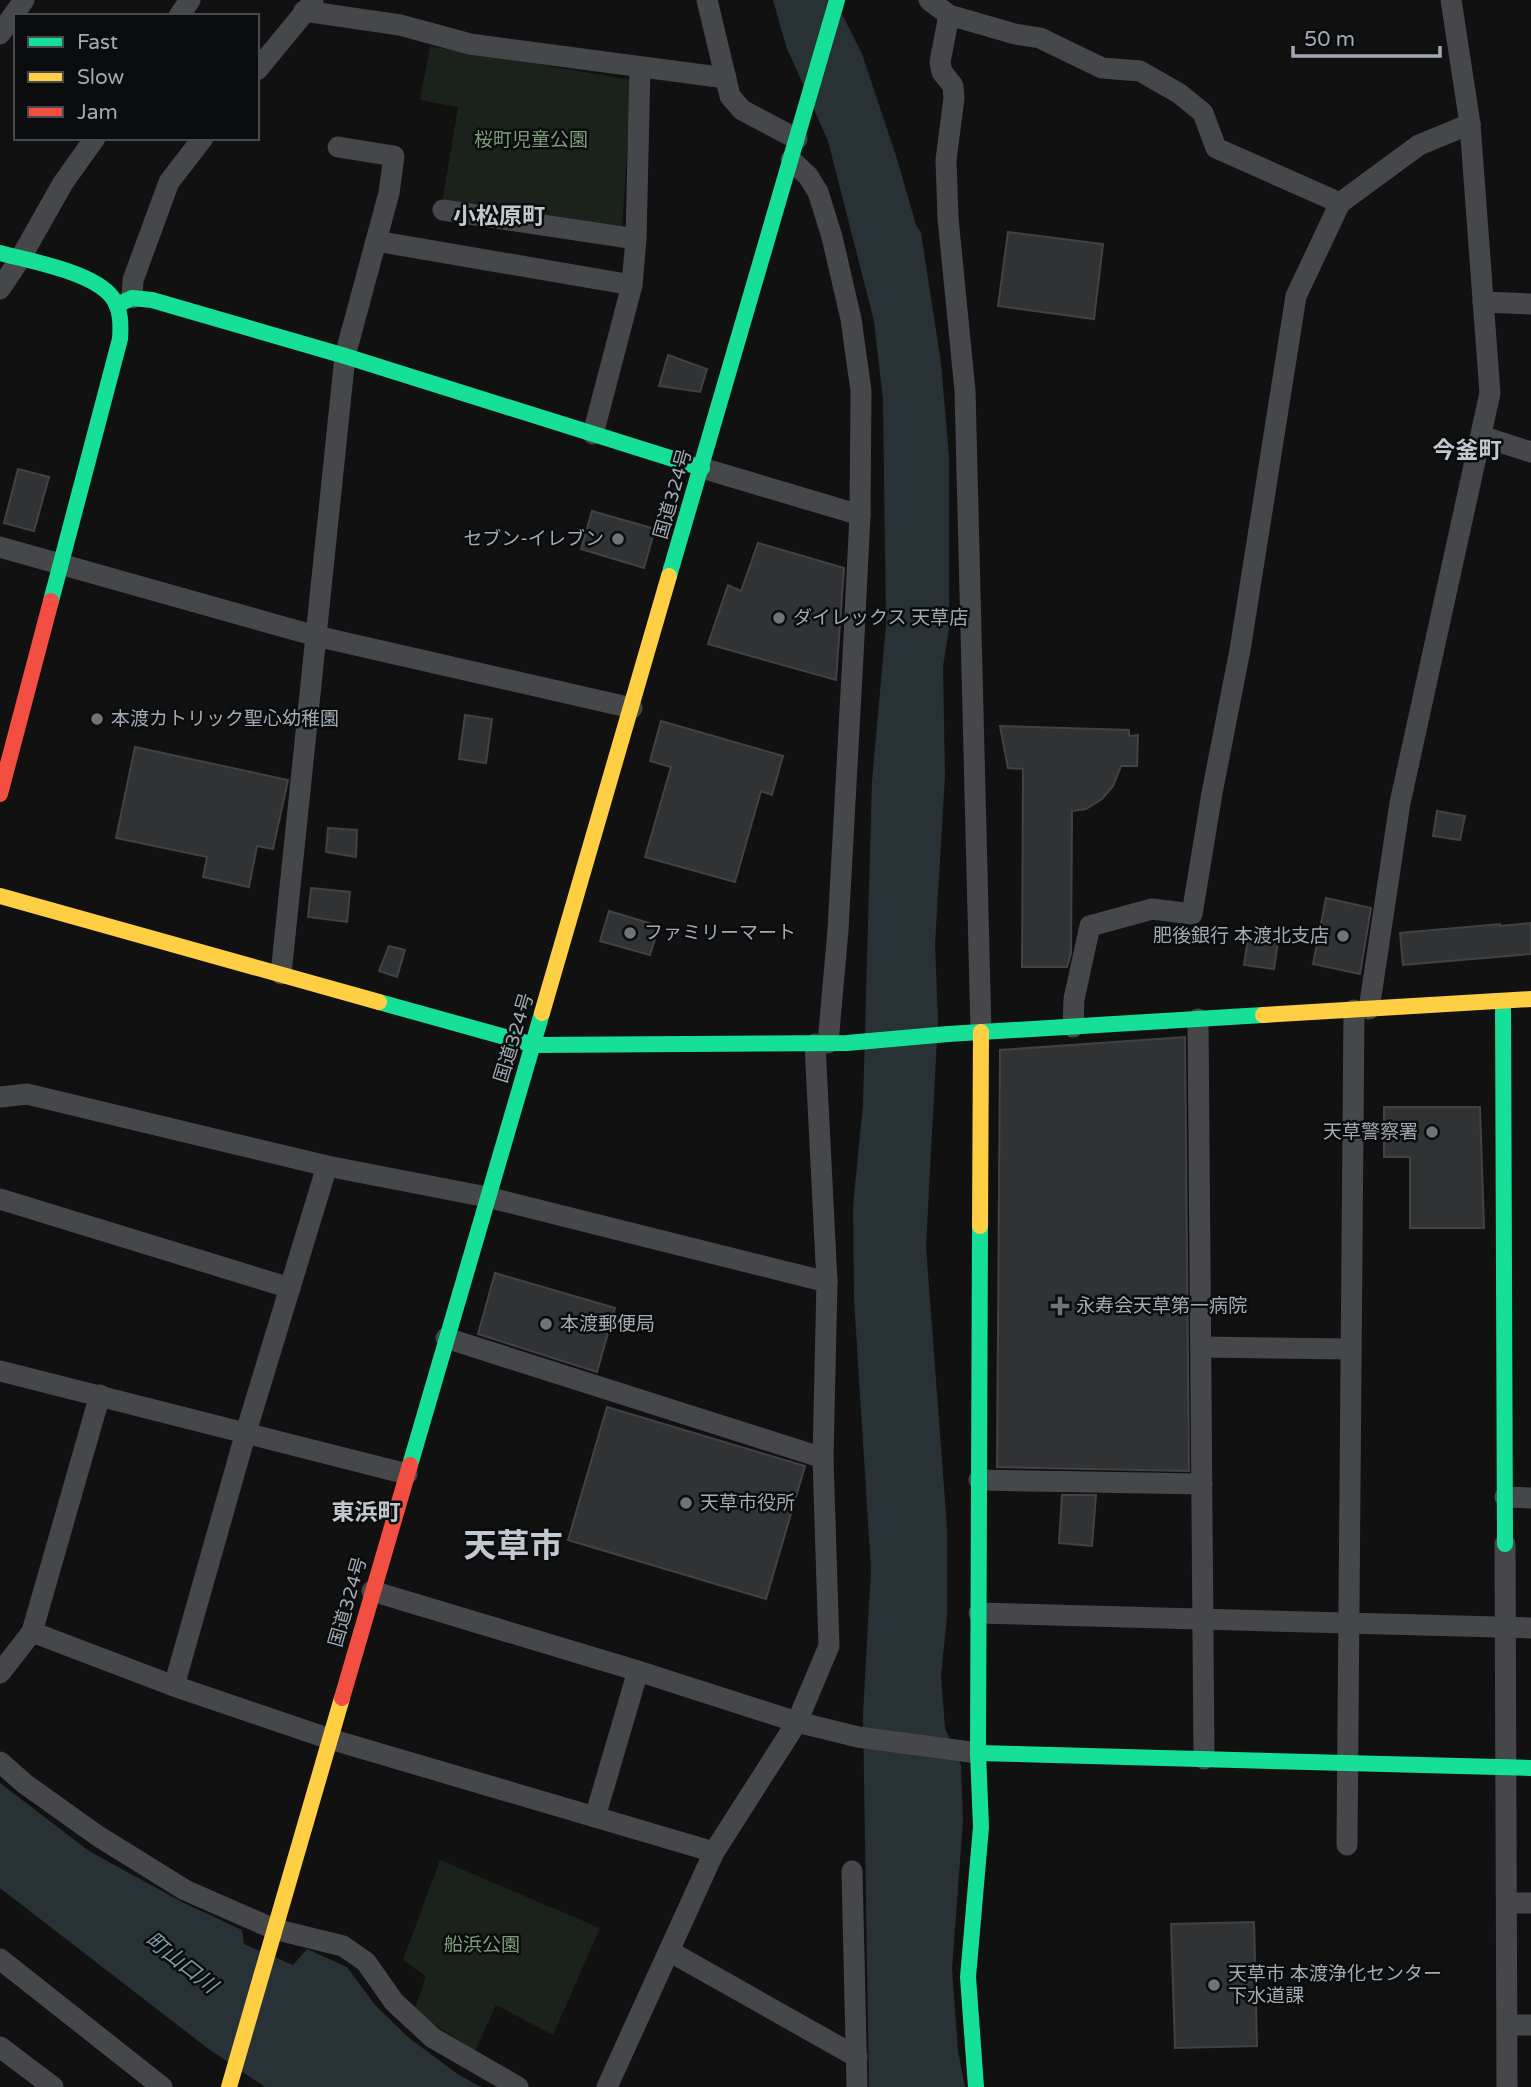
<svg xmlns="http://www.w3.org/2000/svg" width="1531" height="2087" viewBox="0 0 1531 2087" font-family="'Varela Round','Noto Sans JP',sans-serif">
<rect width="100%" height="100%" fill="#111"/>
<g fill="#1b211b">
<polygon points="430,46 632,80 622,231 442,203 458,107 420,100"/>
<polygon points="440,1860 600,1928 553,2035 496,2005 475,2051 414,2011 426,1976 403,1960"/>
</g>
<g fill="#283236">
<polygon points="773,0 835,0 862,54 897,159 916,225 921,233 941,363 949,457 949,628 943,667 945,776 935,944 938,1019 926,1247 947,1527 947,1618 941,1675 945,1728 961,1765 963,1820 952,1969 958,2051 965,2087 869,2087 863,1714 871,1569 854,1299 853,1206 863,1105 872,781 886,625 883,400 874,321 828,141 786,46"/>
<polygon points="0,1783 89,1851 182,1902 242,1930 244,1944 293,1965 307,1949 347,1967 375,2005 409,2038 459,2075 481,2087 265,2087 206,2047 0,1888"/>
</g>
<g fill="#313233" stroke="#404244" stroke-width="2">
<polygon points="1008,232 1103,244 1094,319 998,306"/>
<polygon points="668,355 707,369 700,392 659,386"/>
<polygon points="18,469 49,477 34,531 4,523"/>
<polygon points="592,511 655,529 644,568 581,549"/>
<polygon points="758,543 844,568 836,680 708,644 728,585 741,591"/>
<polygon points="465,715 492,719 486,763 459,759"/>
<polygon points="661,721 783,756 772,795 761,791 735,882 645,857 671,767 650,761"/>
<polygon points="1000,726 1129,730 1129,736 1138,735 1137,766 1121,766 1113,786 1102,799 1086,809 1072,811 1071,953 1067,967 1022,967 1023,769 1008,768"/>
<polygon points="135,747 288,780 273,849 257,846 249,887 203,877 207,857 116,838"/>
<polygon points="1437,811 1465,816 1460,840 1433,836"/>
<polygon points="328,828 357,830 356,857 326,852"/>
<polygon points="311,888 350,892 347,922 308,917"/>
<polygon points="1326,898 1371,908 1360,974 1313,964"/>
<polygon points="609,911 659,926 650,955 600,941"/>
<polygon points="1531,923 1531,954 1403,965 1400,933 1500,924 1500,926"/>
<polygon points="1248,938 1278,942 1274,969 1244,965"/>
<polygon points="389,946 405,950 397,977 379,971"/>
<polygon points="1185,1037 1189,1471 997,1467 1000,1050"/>
<polygon points="1384,1107 1480,1107 1484,1228 1410,1228 1410,1157 1384,1157"/>
<polygon points="495,1273 615,1308 597,1372 478,1334"/>
<polygon points="607,1407 805,1466 766,1599 568,1540"/>
<polygon points="1062,1495 1096,1495 1092,1546 1059,1543"/>
<polygon points="1254,1922 1257,2046 1175,2048 1171,1924"/>
</g>
<g fill="none" stroke-linecap="round" stroke-linejoin="round">
<g stroke="#46474a" stroke-width="21">
<polyline points="707,0 730,96 742,110 797,139"/>
<polyline points="929,0 949,15 1015,34 1040,38 1102,68 1140,71 1180,94 1203,113 1216,148 1340,203 1419,145 1470,124"/>
<polyline points="304,11 400,25 470,44 726,78"/>
<polyline points="949,15 940,62 942,72 953,86 954,98 946,160 948,218 965,391 981,1032"/>
<polyline points="179,16 190,0"/>
<polyline points="0,34 24,0"/>
<polyline points="257,70 313,2"/>
<polyline points="338,147 394,156 389,193 376,241"/>
<polyline points="791,160 808,176 818,192 832,237 851,319 861,391 860,515 853,656 838,930 828,1043"/>
<polyline points="443,210 636,239"/>
<polyline points="0,289 20,259 63,183 95,138"/>
<polyline points="132,298 133,280 169,182 203,138"/>
<polyline points="1483,302 1531,304"/>
<polyline points="593,434 632,285 636,239 640,67"/>
<polyline points="1481,436 1531,452"/>
<polyline points="702,468 860,515"/>
<polyline points="0,547 316,636 632,708"/>
<polyline points="281,974 345,356 376,241 632,285"/>
<polyline points="1369,1009 1400,803 1490,393 1470,124 1451,0"/>
<polyline points="1198,1019 1204,1759"/>
<polyline points="1073,1027 1074,999 1090,926 1152,909 1192,914 1212,793 1240,650 1296,296 1340,203"/>
<polyline points="0,1097 27,1094 327,1166 487,1197 827,1282"/>
<polyline points="0,1199 290,1288"/>
<polyline points="446,1338 823,1458"/>
<polyline points="1201,1347 1351,1349"/>
<polyline points="0,1371 407,1474"/>
<polyline points="979,1480 1202,1484"/>
<polyline points="1505,1497 1531,1498"/>
<polyline points="1505,1544 1507,2087"/>
<polyline points="372,1591 638,1671 797,1722 858,1737 978,1753"/>
<polyline points="979,1613 1531,1628"/>
<polyline points="32,1632 174,1686 330,1739 714,1852"/>
<polyline points="0,1673 32,1632 100,1395"/>
<polyline points="174,1686 246,1432 327,1166"/>
<polyline points="0,1762 25,1784 98,1836 185,1890 274,1929 343,1946 366,1962 394,2002 433,2038 518,2087"/>
<polyline points="595,1817 638,1671"/>
<polyline points="1347,1845 1354,1010"/>
<polyline points="852,1871 857,2087"/>
<polyline points="1507,1903 1531,1903"/>
<polyline points="669,1951 857,2057"/>
<polyline points="0,1959 162,2087"/>
<polyline points="1507,2025 1531,2025"/>
<polyline points="0,2047 53,2087"/>
<polyline points="607,2087 714,1852 797,1722 829,1646 823,1458 827,1282 815,1044"/>
</g>
<g stroke="#16e098" stroke-width="16">
<path d="M0 253C30 261 93 272 112 297 121 309 121 324 120 339L51 601"/>
<polyline points="117,305 132,298 152,300 345,356 702,468"/>
<polyline points="669,576 837,0"/>
<polyline points="1503,1001 1505,1544"/>
<polyline points="379,1002 534,1045 847,1043 948,1034 1263,1015"/>
<polyline points="410,1465 542,1013"/>
<polyline points="978,1753 1531,1768"/>
<polyline points="976,2087 968,1977 981,1827 978,1753 980,1226"/>
</g>
<g stroke="#ffcf43" stroke-width="16">
<polyline points="0,896 379,1002"/>
<polyline points="542,1013 669,576"/>
<polyline points="1263,1015 1531,999"/>
<polyline points="980,1226 981,1032"/>
<polyline points="229,2087 342,1698"/>
</g>
<g stroke="#f24e42" stroke-width="16">
<polyline points="0,794 51,601"/>
<polyline points="342,1698 410,1465"/>
</g>
</g>
<g fill="#6f747a" stroke="#0b0c0d" stroke-width="2.5">
<circle cx="618" cy="539" r="7"/>
<circle cx="779" cy="618" r="7"/>
<circle cx="97" cy="719" r="7"/>
<circle cx="630" cy="933" r="7"/>
<circle cx="1343" cy="936" r="7"/>
<circle cx="1432" cy="1132" r="7"/>
<path d="M1056.5 1295.5h7v7h7v7h-7v7h-7v-7h-7v-7h7z"/>
<circle cx="546" cy="1324" r="7"/>
<circle cx="686" cy="1503" r="7"/>
<circle cx="1214" cy="1985" r="7"/>
</g>
<g text-anchor="middle" dominant-baseline="central" stroke-width="5" stroke-linejoin="round" paint-order="stroke">
<g font-size="19" fill="#7c9d79" stroke="#0b0c0d">
<text x="531" y="140">桜町児童公園</text>
<text x="482" y="1945">船浜公園</text>
</g>
<g font-size="19" fill="#a2a9b2" stroke="#0b0c0d">
<text transform="translate(673 494) rotate(-74)">国道324号</text>
<text transform="translate(514 1038) rotate(-73)">国道324号</text>
<text transform="translate(348 1602) rotate(-74)">国道324号</text>
</g>
<g font-size="19" fill="#a2a9b2" stroke="#0b0c0d" text-anchor="start">
<text x="604" y="539" text-anchor="end">セブン-イレブン</text>
<text x="793" y="618">ダイレックス 天草店</text>
<text x="111" y="719">本渡カトリック聖心幼稚園</text>
<text x="644" y="933">ファミリーマート</text>
<text x="1329" y="936" text-anchor="end">肥後銀行 本渡北支店</text>
<text x="1418" y="1132" text-anchor="end">天草警察署</text>
<text x="1076" y="1306">永寿会天草第一病院</text>
<text x="560" y="1324">本渡郵便局</text>
<text x="700" y="1503">天草市役所</text>
<text x="1228" y="1974">天草市 本渡浄化センター<tspan x="1228" dy="22">下水道課</tspan></text>
</g>
<g font-size="21" font-style="italic" fill="#799cad" stroke="#0b0c0d">
<text transform="translate(181 1963) rotate(38)">町山口川</text>
</g>
<g font-size="23" font-weight="bold" fill="#c3c8ce" stroke="#0b0c0d">
<text x="499" y="217">小松原町</text>
<text x="1467" y="451">今釜町</text>
<text x="366" y="1513">東浜町</text>
</g>
<g font-size="33" font-weight="bold" fill="#c3c8ce" stroke="#0b0c0d">
<text x="513" y="1546">天草市</text>
</g>
</g>
<rect x="14" y="14" width="245" height="126" fill="#0b0c0d" stroke="#474b4f" stroke-width="2"/>
<rect x="28" y="37" width="35" height="10" fill="#16e098" stroke="#474b4f" stroke-width="2"/>
<text x="77" y="49" font-size="21" fill="#a2a9b2">Fast</text>
<rect x="28" y="72" width="35" height="10" fill="#ffcf43" stroke="#474b4f" stroke-width="2"/>
<text x="77" y="84" font-size="21" fill="#a2a9b2">Slow</text>
<rect x="28" y="107" width="35" height="10" fill="#f24e42" stroke="#474b4f" stroke-width="2"/>
<text x="77" y="119" font-size="21" fill="#a2a9b2">Jam</text>
<path d="M1293 46v10h147v-10" fill="none" stroke="#a2a9b2" stroke-width="3.5"/>
<text x="1304" y="46" font-size="21" fill="#a2a9b2" stroke="#0b0c0d" stroke-width="5" paint-order="stroke">50 m</text>
</svg>
